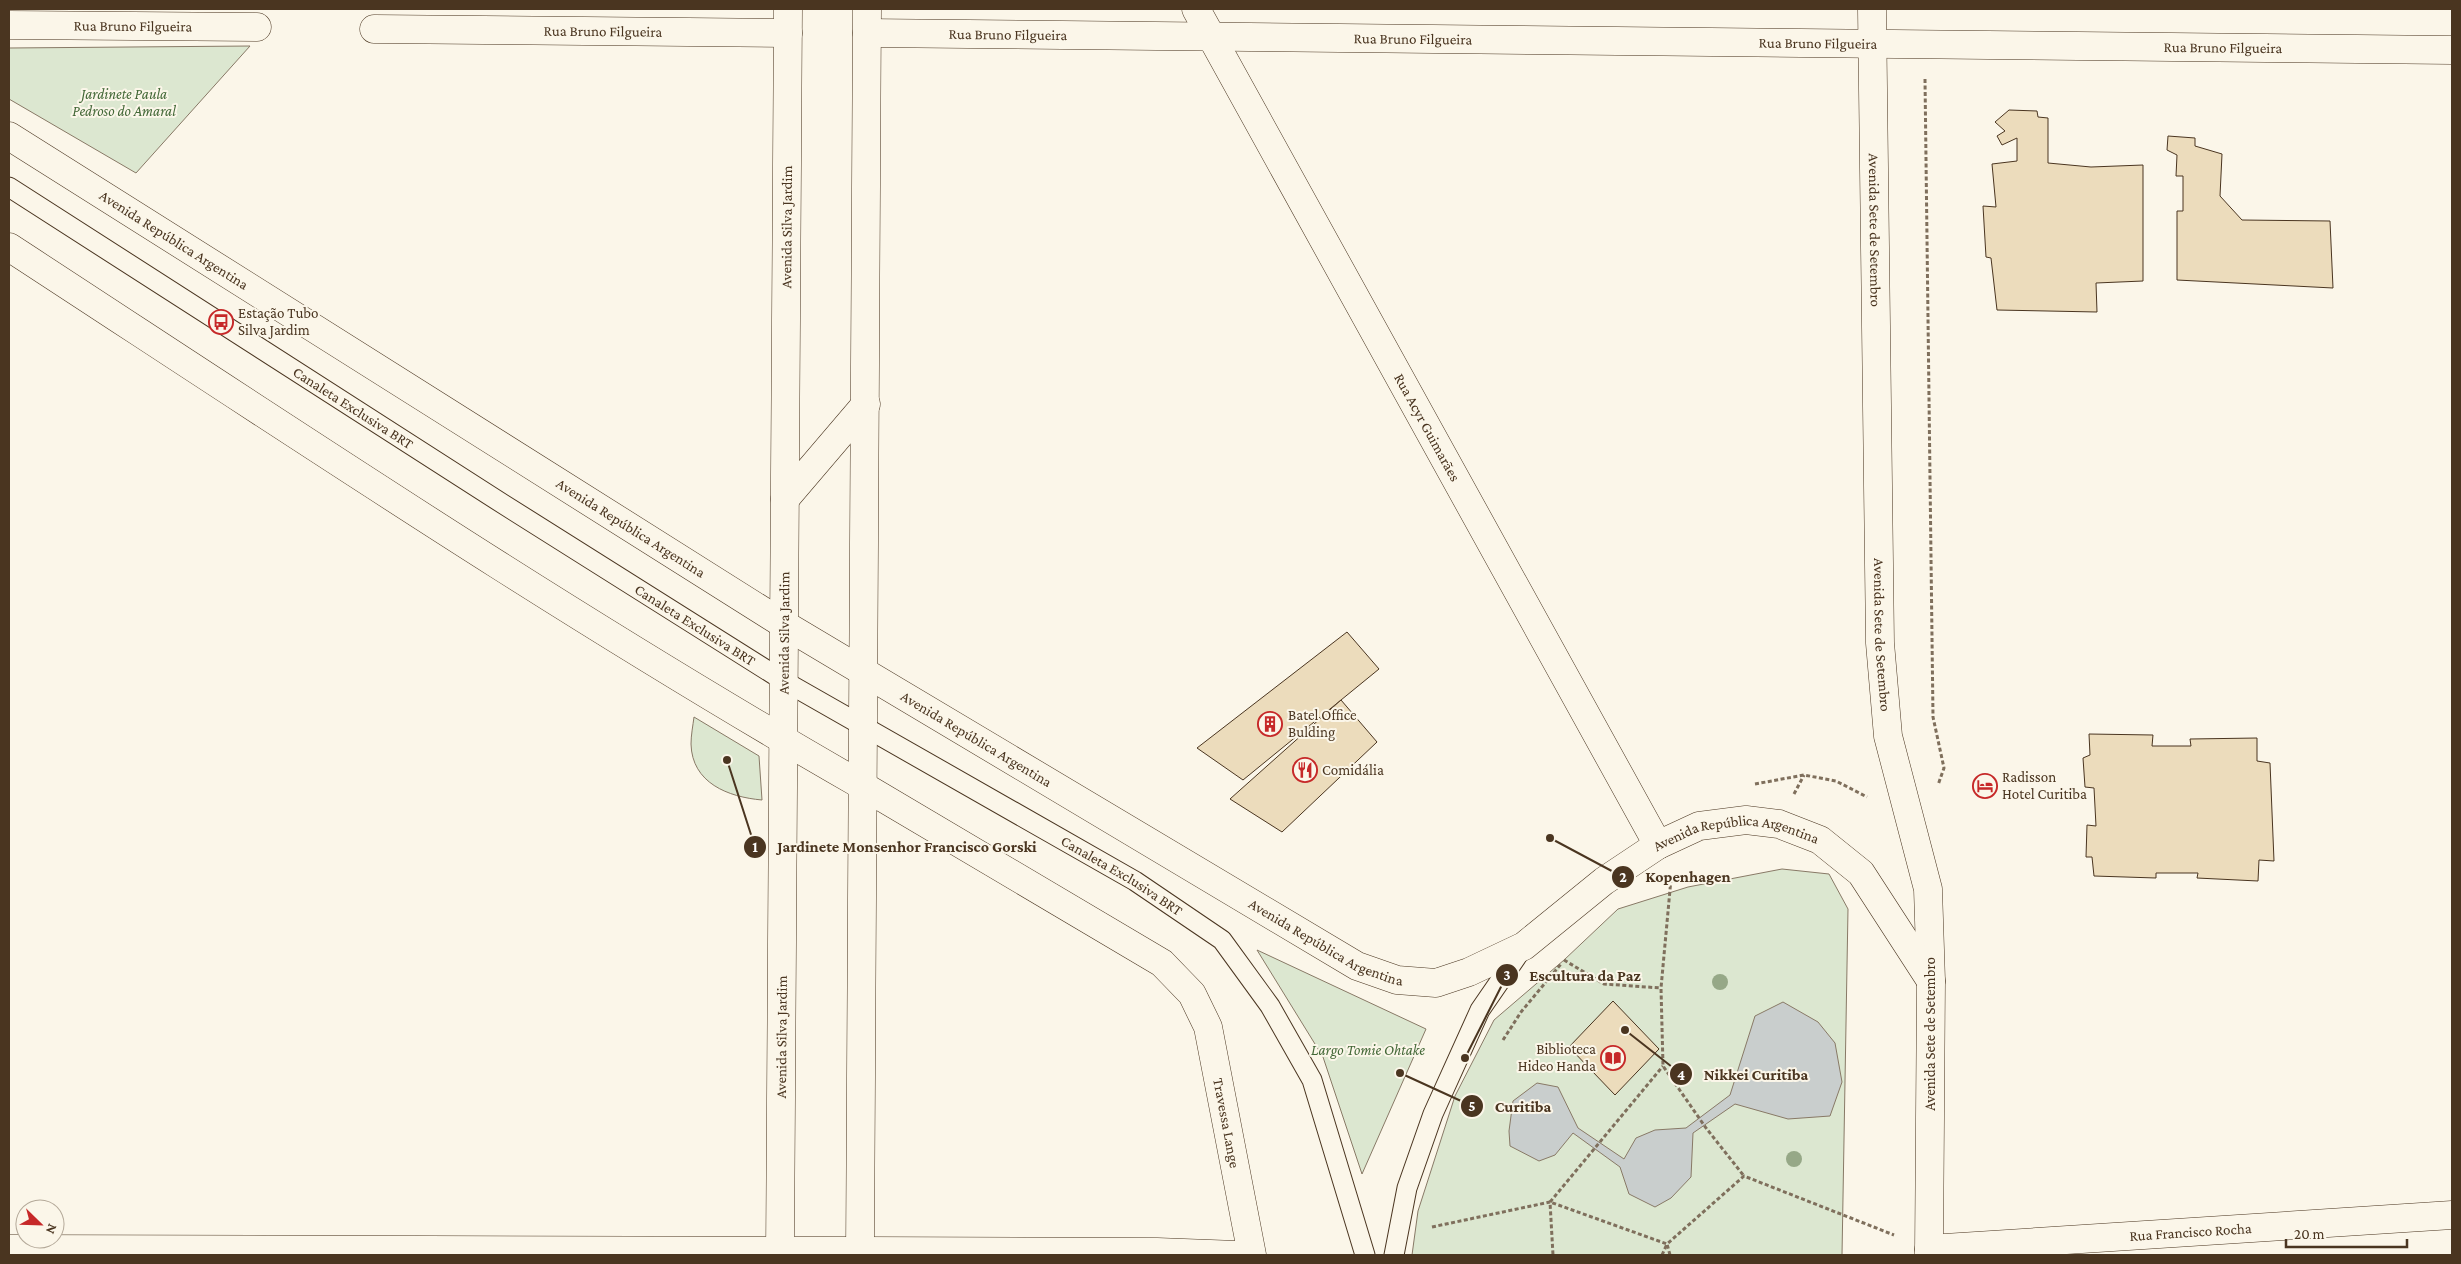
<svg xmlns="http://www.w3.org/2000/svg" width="2461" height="1264" viewBox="0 0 2461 1264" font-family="'Crimson Pro',serif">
<rect width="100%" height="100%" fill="#fbf6e9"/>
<g fill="#dce7d0" stroke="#887966">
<polygon points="250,46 136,173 9,99 9,48"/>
<path d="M694 717 759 756 762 800C728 797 692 783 691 744 691 735 693 725 694 717Z"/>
<polygon points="1782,869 1829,874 1848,909 1842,1255 1412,1255 1418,1211 1455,1096 1494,1020 1564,960 1618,909 1688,887"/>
<polygon points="1257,950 1426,1029 1362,1174 1323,1057"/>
</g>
<polygon fill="#c9cecd" stroke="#887966" points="1783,1002 1818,1022 1835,1043 1842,1082 1830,1116 1788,1119 1735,1104 1693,1133 1691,1177 1671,1198 1655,1207 1629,1194 1620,1167 1573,1133 1555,1155 1539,1161 1510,1146 1509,1131 1513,1101 1537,1083 1558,1087 1578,1128 1624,1159 1636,1138 1655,1130 1686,1128 1730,1095 1755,1016"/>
<g fill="#ecdcbc" stroke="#4a3520">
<polygon points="2009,110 2037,111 2038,117 2048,118 2048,163 2091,167 2143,165 2143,281 2096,283 2097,312 1997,310 1991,258 1986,257 1983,206 1996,207 1992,164 2017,161 2017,138 2002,145 1997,136 2005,131 1995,122"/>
<polygon points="2168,136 2195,138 2195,146 2222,154 2220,196 2242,220 2330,221 2333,288 2177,280 2177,211 2183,211 2183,176 2176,176 2177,155 2167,150"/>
<polygon points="1347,632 1379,669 1243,780 1197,748"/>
<polygon points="1341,700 1377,742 1282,832 1230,799"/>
<polygon points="2089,734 2153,735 2152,746 2191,746 2190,739 2257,738 2257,761 2270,763 2274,861 2259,860 2258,881 2197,878 2198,873 2156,873 2156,878 2094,876 2092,857 2086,857 2087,825 2096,826 2094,788 2085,787 2083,758 2090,755"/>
<polygon points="1613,1001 1659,1049 1615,1095 1569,1047"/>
</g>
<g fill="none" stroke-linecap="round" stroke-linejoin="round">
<defs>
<g id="lane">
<path id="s1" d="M9 187 503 504 784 681 1135 881 1222 940 1270 1006 1312 1080 1365 1255"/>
<polyline points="1394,1255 1407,1188 1433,1114 1480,1010 1522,949"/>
</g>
<g id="street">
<path id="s2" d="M1196 9 1658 845"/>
<path id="s3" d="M9 25 257 27"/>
<path id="s4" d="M374 29 788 33"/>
<path id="s5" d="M867 33 2452 50"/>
<path id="s6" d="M863 786 1162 963 1192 994 1208 1027 1252 1255"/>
<path id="s7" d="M1929 1249 2452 1215"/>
<polyline points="861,1251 1157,1252 1237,1255"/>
</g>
<g id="secondary">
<path id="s8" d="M1872 9 1880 643 1888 736 1928 889 1931 981 1929 1255"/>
<path id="s9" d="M9 136 785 625 1357 966 1397 980 1436 983 1469 972 1524 946 1604 881 1658 845 1699 826 1746 820 1779 824 1820 840 1861 873 1931 981"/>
<path d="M9 247C291 431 571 619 863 786"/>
</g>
<g id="primary">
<polyline points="785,499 866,404"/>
<polyline points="9,1249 861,1251"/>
<path id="s10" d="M780 1255 788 9"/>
<polyline points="860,1255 867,9"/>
</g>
</defs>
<use href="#lane" stroke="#4a3520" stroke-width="21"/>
<use href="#street" stroke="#4a3520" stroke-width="29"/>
<use href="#secondary" stroke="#4a3520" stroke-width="29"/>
<use href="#primary" stroke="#4a3520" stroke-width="29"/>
<g stroke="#7f6f5c" stroke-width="3" stroke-dasharray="4 2.5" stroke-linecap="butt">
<polyline points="1925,79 1933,717 1944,768 1938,785"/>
<polyline points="1755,784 1804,775 1836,781 1867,797"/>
<polyline points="1794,794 1804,775"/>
<polyline points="1671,879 1661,988 1663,1066 1706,1128 1744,1176"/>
<polyline points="1564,960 1604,984 1661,988"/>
<polyline points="1503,1040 1521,1012 1561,964"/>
<polyline points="1432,1227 1550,1202 1553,1255"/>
<polyline points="1662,1255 1667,1244 1550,1202 1663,1066"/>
<polyline points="1670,1255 1667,1244 1744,1176 1894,1235"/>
</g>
<use href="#lane" stroke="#fbf6e9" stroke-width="19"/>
<use href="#street" stroke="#fbf6e9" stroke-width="28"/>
<use href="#secondary" stroke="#fbf6e9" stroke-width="28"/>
<use href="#primary" stroke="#fbf6e9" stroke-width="28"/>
</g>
<g fill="#96a887">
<circle cx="1720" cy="982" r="8"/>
<circle cx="1794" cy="1159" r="8"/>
</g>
<defs>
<symbol id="bus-ring" viewBox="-11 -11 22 22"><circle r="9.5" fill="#fbf6e9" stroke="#c62828" stroke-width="1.5"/><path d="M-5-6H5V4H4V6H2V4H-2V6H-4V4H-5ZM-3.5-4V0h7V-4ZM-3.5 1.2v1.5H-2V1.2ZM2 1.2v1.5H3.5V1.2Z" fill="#c62828"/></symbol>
<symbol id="building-ring" viewBox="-11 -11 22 22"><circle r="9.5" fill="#fbf6e9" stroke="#c62828" stroke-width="1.5"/><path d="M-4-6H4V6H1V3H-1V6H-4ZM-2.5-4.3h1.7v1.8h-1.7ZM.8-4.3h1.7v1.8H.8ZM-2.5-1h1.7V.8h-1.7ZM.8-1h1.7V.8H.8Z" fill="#c62828"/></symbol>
<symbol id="restaurant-ring" viewBox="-11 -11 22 22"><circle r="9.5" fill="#fbf6e9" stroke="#c62828" stroke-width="1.5"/><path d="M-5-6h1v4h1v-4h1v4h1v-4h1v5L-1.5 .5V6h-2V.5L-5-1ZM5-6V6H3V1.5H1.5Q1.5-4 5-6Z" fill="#c62828"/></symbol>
<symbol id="hotel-ring" viewBox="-11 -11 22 22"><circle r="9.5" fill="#fbf6e9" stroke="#c62828" stroke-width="1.5"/><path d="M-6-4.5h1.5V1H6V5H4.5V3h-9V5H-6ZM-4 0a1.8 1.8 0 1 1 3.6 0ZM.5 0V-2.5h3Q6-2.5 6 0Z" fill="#c62828"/></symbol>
<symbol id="library-ring" viewBox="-11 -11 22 22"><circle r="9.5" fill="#fbf6e9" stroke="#c62828" stroke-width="1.5"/><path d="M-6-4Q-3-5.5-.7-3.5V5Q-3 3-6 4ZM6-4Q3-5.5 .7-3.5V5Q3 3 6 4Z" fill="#c62828"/></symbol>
</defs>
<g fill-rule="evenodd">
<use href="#bus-ring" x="207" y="308" width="28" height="28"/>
<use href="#building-ring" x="1256" y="710" width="28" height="28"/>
<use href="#restaurant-ring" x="1291" y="756" width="28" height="28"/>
<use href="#hotel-ring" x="1971" y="772" width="28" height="28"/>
<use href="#library-ring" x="1599" y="1044" width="28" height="28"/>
</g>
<g text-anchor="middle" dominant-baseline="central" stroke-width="4" stroke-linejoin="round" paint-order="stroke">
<g font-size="15" fill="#4a3520" stroke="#fbf6e9">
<text stroke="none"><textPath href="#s3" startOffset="124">Rua Bruno Filgueira</textPath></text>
<text stroke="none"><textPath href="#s4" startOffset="229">Rua Bruno Filgueira</textPath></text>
<text stroke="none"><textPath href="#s5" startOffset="141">Rua Bruno Filgueira</textPath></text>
<text stroke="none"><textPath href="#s5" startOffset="546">Rua Bruno Filgueira</textPath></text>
<text stroke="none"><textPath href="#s5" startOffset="951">Rua Bruno Filgueira</textPath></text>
<text stroke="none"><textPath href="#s5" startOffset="1356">Rua Bruno Filgueira</textPath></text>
<text stroke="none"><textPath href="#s10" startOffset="1028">Avenida Silva Jardim</textPath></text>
<text stroke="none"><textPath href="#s8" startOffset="221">Avenida Sete de Setembro</textPath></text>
<text stroke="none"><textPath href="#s9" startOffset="195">Avenida República Argentina</textPath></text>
<text stroke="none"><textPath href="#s1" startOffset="409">Canaleta Exclusiva BRT</textPath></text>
<text stroke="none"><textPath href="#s2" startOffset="478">Rua Acyr Guimarães</textPath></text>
<text stroke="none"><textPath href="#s9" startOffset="735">Avenida República Argentina</textPath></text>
<text stroke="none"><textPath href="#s1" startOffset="814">Canaleta Exclusiva BRT</textPath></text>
<text stroke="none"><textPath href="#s10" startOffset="622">Avenida Silva Jardim</textPath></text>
<text stroke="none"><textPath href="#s8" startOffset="626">Avenida Sete de Setembro</textPath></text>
<text stroke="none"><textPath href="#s9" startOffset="1140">Avenida República Argentina</textPath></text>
<text stroke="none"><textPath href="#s9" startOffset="2010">Avenida República Argentina</textPath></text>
<text stroke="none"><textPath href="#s1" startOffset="1309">Canaleta Exclusiva BRT</textPath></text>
<text stroke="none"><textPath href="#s9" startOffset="1545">Avenida República Argentina</textPath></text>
<text transform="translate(1930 1034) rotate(-90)">Avenida Sete de Setembro</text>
<text stroke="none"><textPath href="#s10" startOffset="218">Avenida Silva Jardim</textPath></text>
<text stroke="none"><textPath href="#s6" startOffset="525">Travessa Lange</textPath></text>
<text stroke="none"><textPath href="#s7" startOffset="262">Rua Francisco Rocha</textPath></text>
</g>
<g font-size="15" font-style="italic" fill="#436837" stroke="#fbf6e9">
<text x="124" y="94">Jardinete Paula<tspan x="124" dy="17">Pedroso do Amaral</tspan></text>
<text x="1368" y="1050">Largo Tomie Ohtake</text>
</g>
<g font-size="15" fill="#4a3520" stroke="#fbf6e9" text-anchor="start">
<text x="238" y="313">Estação Tubo<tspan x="238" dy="17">Silva Jardim</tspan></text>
<text x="1288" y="715">Batel Office<tspan x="1288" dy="17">Bulding</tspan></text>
<text x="1322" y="770">Comidália</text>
<text x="2002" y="777">Radisson<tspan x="2002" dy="17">Hotel Curitiba</tspan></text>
<text x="1596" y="1049" text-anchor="end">Biblioteca<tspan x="1596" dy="17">Hideo Handa</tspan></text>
</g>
</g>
<path fill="none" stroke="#4a3520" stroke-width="2" d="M727 760L755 847M1550 838L1623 877M1465 1058L1507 975M1625 1030L1681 1074M1400 1073L1472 1106"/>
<g fill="#4a3520" stroke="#fbf6e9" stroke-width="2">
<circle cx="727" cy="760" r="5"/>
<circle cx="1550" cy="838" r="5"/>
<circle cx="1465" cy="1058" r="5"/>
<circle cx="1625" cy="1030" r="5"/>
<circle cx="1400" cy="1073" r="5"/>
<circle cx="755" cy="847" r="12"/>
<circle cx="1623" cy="877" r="12"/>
<circle cx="1507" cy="975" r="12"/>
<circle cx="1681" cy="1074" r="12"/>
<circle cx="1472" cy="1106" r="12"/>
</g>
<g font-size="15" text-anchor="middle" font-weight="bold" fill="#fff">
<text x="755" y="852">1</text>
<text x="1623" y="882">2</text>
<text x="1507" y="980">3</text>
<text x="1681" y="1080">4</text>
<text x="1472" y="1111">5</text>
</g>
<g font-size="16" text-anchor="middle" font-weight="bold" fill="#4a3520" stroke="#fbf6e9" stroke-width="4" stroke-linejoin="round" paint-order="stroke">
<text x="907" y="852">Jardinete Monsenhor Francisco Gorski</text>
<text x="1688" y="882">Kopenhagen</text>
<text x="1585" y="981">Escultura da Paz</text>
<text x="1756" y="1080">Nikkei Curitiba</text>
<text x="1523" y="1112">Curitiba</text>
</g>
<rect width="2461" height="1264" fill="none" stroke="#4a3520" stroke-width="20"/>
<g transform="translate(40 1224) rotate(113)"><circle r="24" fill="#fbf6e9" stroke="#b4a999"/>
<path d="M0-4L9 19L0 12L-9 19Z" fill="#c62828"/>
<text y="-8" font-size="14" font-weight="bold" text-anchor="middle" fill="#4a3520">N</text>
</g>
<path d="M2286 1239v8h121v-8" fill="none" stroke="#4a3520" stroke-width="2.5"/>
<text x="2294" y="1239" font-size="15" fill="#4a3520" stroke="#fbf6e9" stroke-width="4" paint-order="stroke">20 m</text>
</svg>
